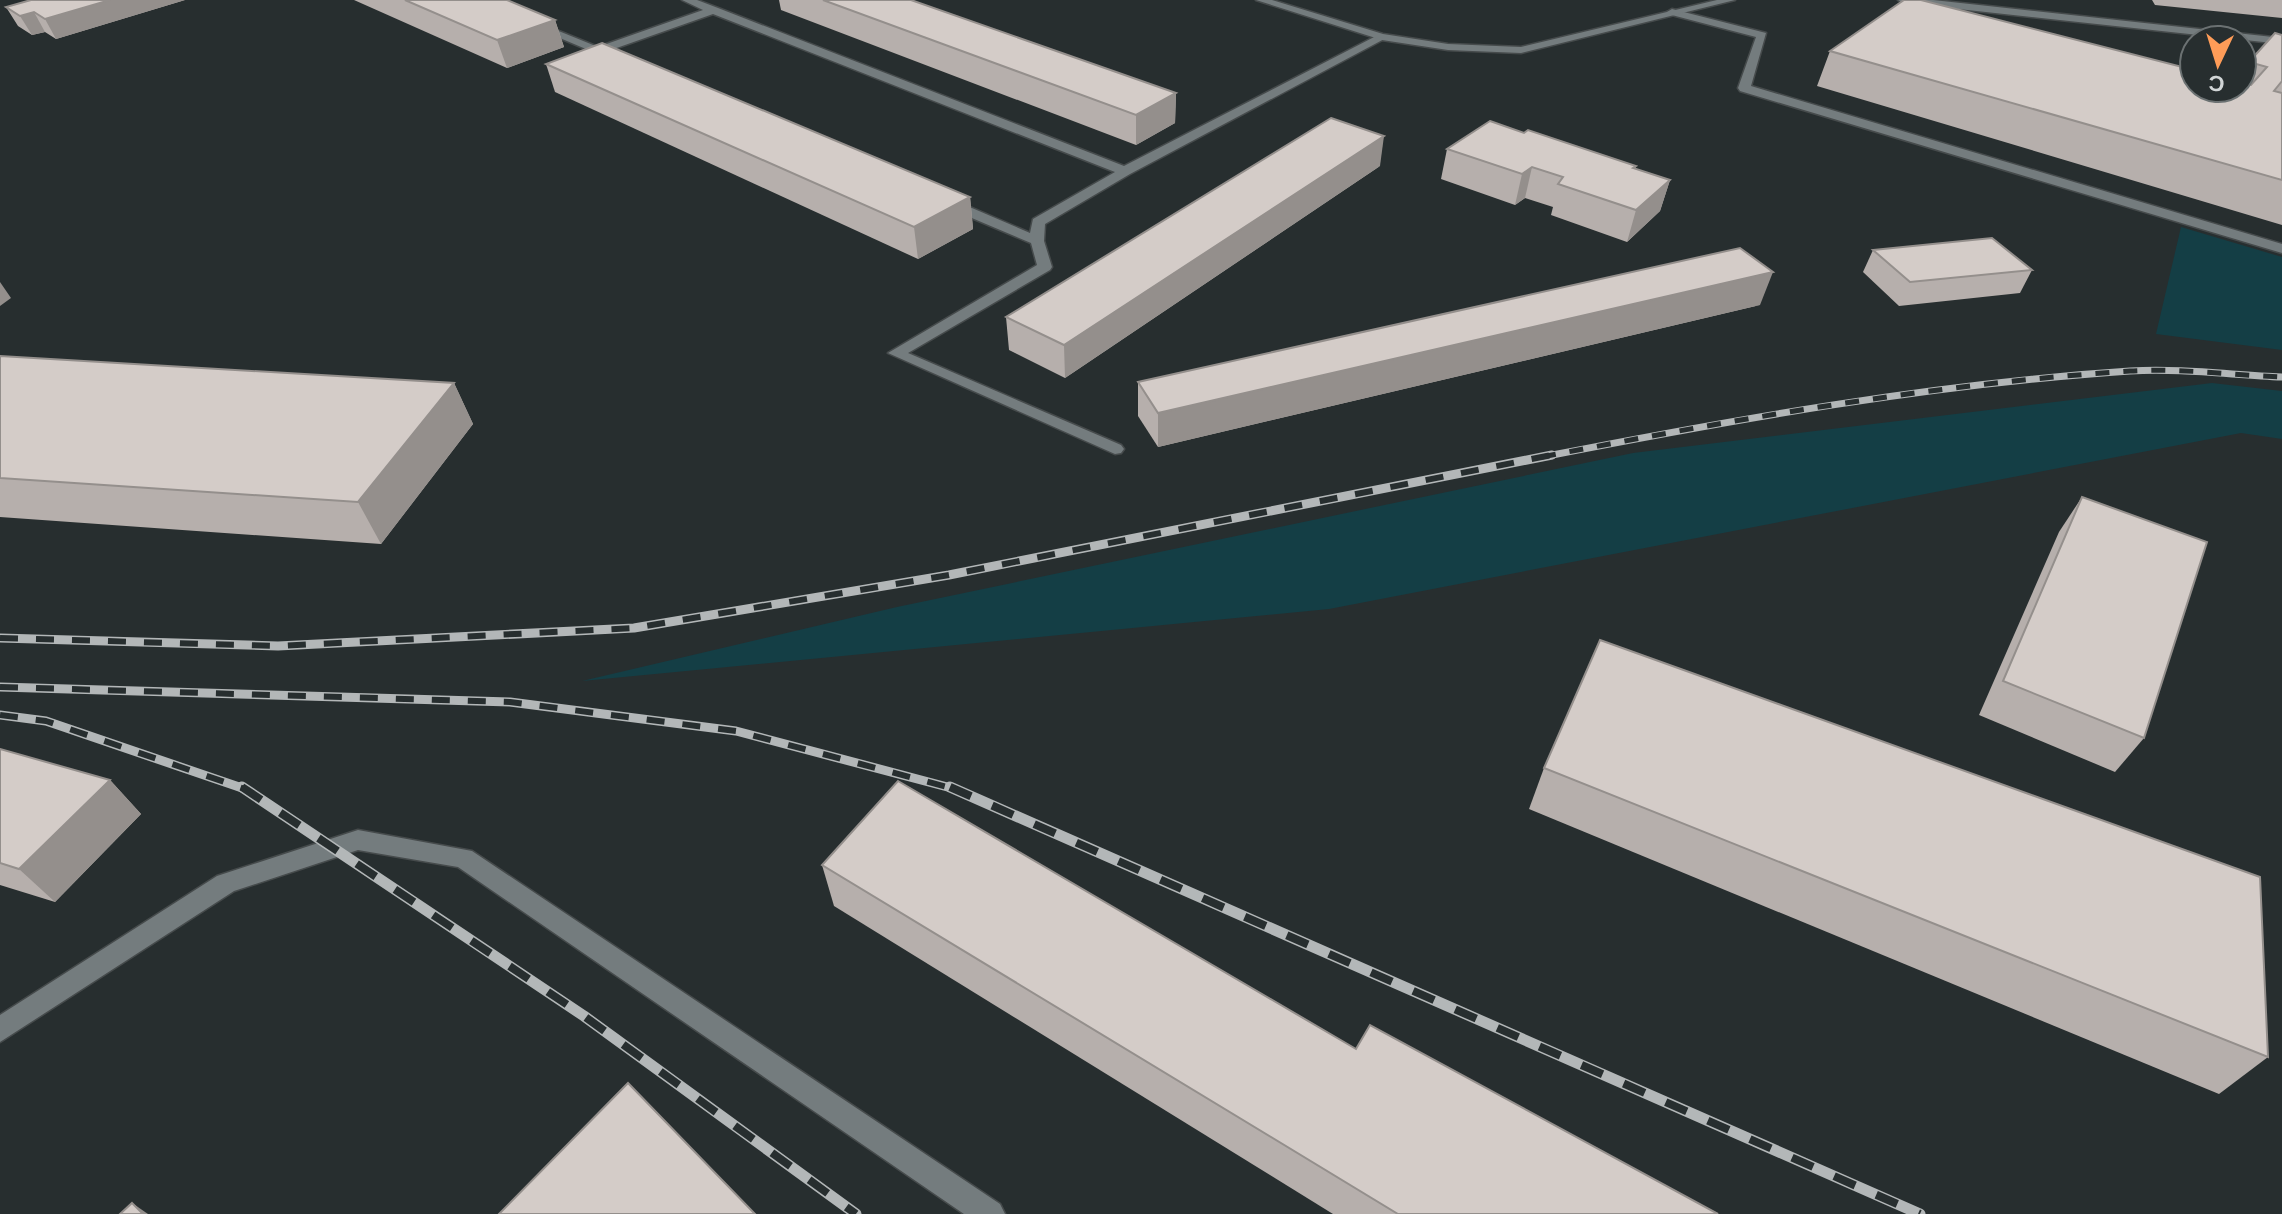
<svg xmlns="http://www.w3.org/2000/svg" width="2282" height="1214" viewBox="0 0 2282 1214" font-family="Arial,sans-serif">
<rect width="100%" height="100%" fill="#272e2f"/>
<g fill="#143e45">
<polygon points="2181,227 2282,257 2282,350 2156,334"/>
<polygon points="2212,383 2282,391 2282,439 2241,433 1329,609 582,681 897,607 1633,453"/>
</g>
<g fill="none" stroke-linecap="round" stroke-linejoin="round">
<defs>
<g id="service">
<polygon points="682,0 697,0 718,8 1124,166 1378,35 1388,37 1130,174 1045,224 1044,241 1052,267 1050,270 908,353 1121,445 1124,449 1121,453 1115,454 888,353 1037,265 1031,243 941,205 941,199 951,199 1030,233 1033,219 1115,172 713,14 608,51 618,57 612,60 529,25 539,23 598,47 703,10"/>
<polygon points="1672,9 1766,33 1751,86 2282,244 2282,253 1740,91 1738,88 1756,37 1668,14 1667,12"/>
<polygon points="358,830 472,851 1000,1204 1005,1214 964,1214 458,867 358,850 234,891 0,1042 0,1015 217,876"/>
</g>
<g id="secondary">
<polygon points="1256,0 1272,0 1383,34 1448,44 1521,47 1717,0 1735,0 1521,53 1448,50 1382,40"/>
<polygon points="1898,0 1933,0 2282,38 2282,44 1903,3"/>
</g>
</defs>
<use href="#service" stroke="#464b4c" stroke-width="3"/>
<use href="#secondary" stroke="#464b4c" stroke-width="3"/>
<use href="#service" fill="#747c7e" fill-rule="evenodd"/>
<use href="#secondary" fill="#747c7e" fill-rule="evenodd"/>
<defs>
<path id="rail-far2" d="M1542 457C1736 419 1933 384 2130 371 2180 368 2232 375 2282 377"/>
<g id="rail-far1">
<polyline points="0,638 278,646 634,628 949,575 1552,455"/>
<polyline points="0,687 510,702 736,731 955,789"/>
<polyline points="0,715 46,721 245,789"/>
</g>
<g id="rail">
<polyline points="242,787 584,1016 856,1214"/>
<polyline points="950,787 1920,1214"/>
</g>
</defs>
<use href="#rail-far2" stroke="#b3b7b8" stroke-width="7"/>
<use href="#rail-far1" stroke="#b3b7b8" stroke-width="9"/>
<use href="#rail" stroke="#b3b7b8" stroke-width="11"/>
<use href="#rail-far2" stroke="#272e2f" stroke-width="5" stroke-dasharray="14" stroke-linecap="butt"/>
<use href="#rail-far1" stroke="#272e2f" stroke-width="6" stroke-dasharray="18" stroke-linecap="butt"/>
<use href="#rail" stroke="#272e2f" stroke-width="8" stroke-dasharray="23" stroke-linecap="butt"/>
</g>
<g fill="#b6afac">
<polygon points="185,0 56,39 45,32 32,35 18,26 6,7"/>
<polygon points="354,0 507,0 555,20 564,47 507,68"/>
<polygon points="779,0 911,0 1176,93 1175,123 1136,145 781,10"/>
<polygon points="2152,0 2282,0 2282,18 2155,5"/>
<polygon points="2282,35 2282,225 1817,86 1830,51 2242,88 2242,74 2249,62"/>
<polygon points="546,64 970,197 973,229 918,259 555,92"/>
<polygon points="1447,149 1636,166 1635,169 1670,180 1660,211 1627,242 1551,215 1553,207 1525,198 1515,205 1441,179"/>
<polygon points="1380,166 1065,378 1009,350 1006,317"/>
<polygon points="1873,250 2032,270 2020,293 1899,306 1863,272"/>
<polygon points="1760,305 1158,447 1138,416 1138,382"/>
<polygon points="0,356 454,383 473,424 381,544 0,517"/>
<polygon points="2082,497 2144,738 2115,772 1979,715 2059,532"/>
<polygon points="0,749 110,780 141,814 55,902 0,885"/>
<polygon points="1544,768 2268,1057 2219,1094 1529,809"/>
<polygon points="822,865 1356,1049 1718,1214 1333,1214 834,906"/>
</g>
<g fill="#948f8c">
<polygon points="110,0 185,0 56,39 45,19"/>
<polygon points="34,12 45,32 32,35 20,16"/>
<polygon points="555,20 564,47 507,68 497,40"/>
<polygon points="1176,93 1175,123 1136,145 1136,115"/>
<polygon points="1384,136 1380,166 1065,378 1064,345"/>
<polygon points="1532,167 1525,198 1515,205 1522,174"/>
<polygon points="1670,180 1660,211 1627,242 1636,210"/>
<polygon points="970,197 973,229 918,259 914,227"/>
<polygon points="1773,272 1760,305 1158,447 1158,413"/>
<polygon points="0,282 11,298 0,306"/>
<polygon points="454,383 473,424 381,544 358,502"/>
<polygon points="110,780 141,814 55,902 19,869"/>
<polygon points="132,1203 148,1214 143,1214"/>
</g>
<g fill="#d4ccc8" stroke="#948f8c" stroke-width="2">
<polygon points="31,0 110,0 45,19 34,12 20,16 6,7"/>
<polygon points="405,0 507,0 555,20 497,40"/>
<polygon points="823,0 911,0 1176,93 1136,115"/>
<polygon points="1904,0 1921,0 2194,70 2194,88 2242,88 2242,83 2251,85 2267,67 2249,62 2275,33 2282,35 2282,81 2274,91 2282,93 2282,180 1830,51"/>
<polygon points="602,43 970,197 914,227 546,64"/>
<polygon points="1331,118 1384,136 1064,345 1006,317"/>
<polygon points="1490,121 1524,133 1528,130 1636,166 1633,168 1670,180 1636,210 1558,184 1563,177 1532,167 1522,174 1447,149"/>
<polygon points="1992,238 2032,270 1910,282 1873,250"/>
<polygon points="1740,248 1773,272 1158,413 1138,382"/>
<polygon points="0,356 454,383 358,502 0,478"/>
<polygon points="2082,497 2207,542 2144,738 2003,681"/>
<polygon points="1600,640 2260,877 2268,1057 1544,768"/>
<polygon points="0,749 110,780 19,869 0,863"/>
<polygon points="898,781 1356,1049 1370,1025 1718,1214 1398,1214 822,865"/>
<polygon points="628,1083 755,1214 499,1214"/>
<polygon points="132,1203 143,1214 120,1214"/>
</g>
<g transform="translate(2218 64) rotate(184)"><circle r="38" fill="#272e2f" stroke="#6b7172" stroke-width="2"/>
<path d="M0-6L14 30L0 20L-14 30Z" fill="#fe9c58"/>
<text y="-12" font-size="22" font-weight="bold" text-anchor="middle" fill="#d1d5d6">С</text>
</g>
</svg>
